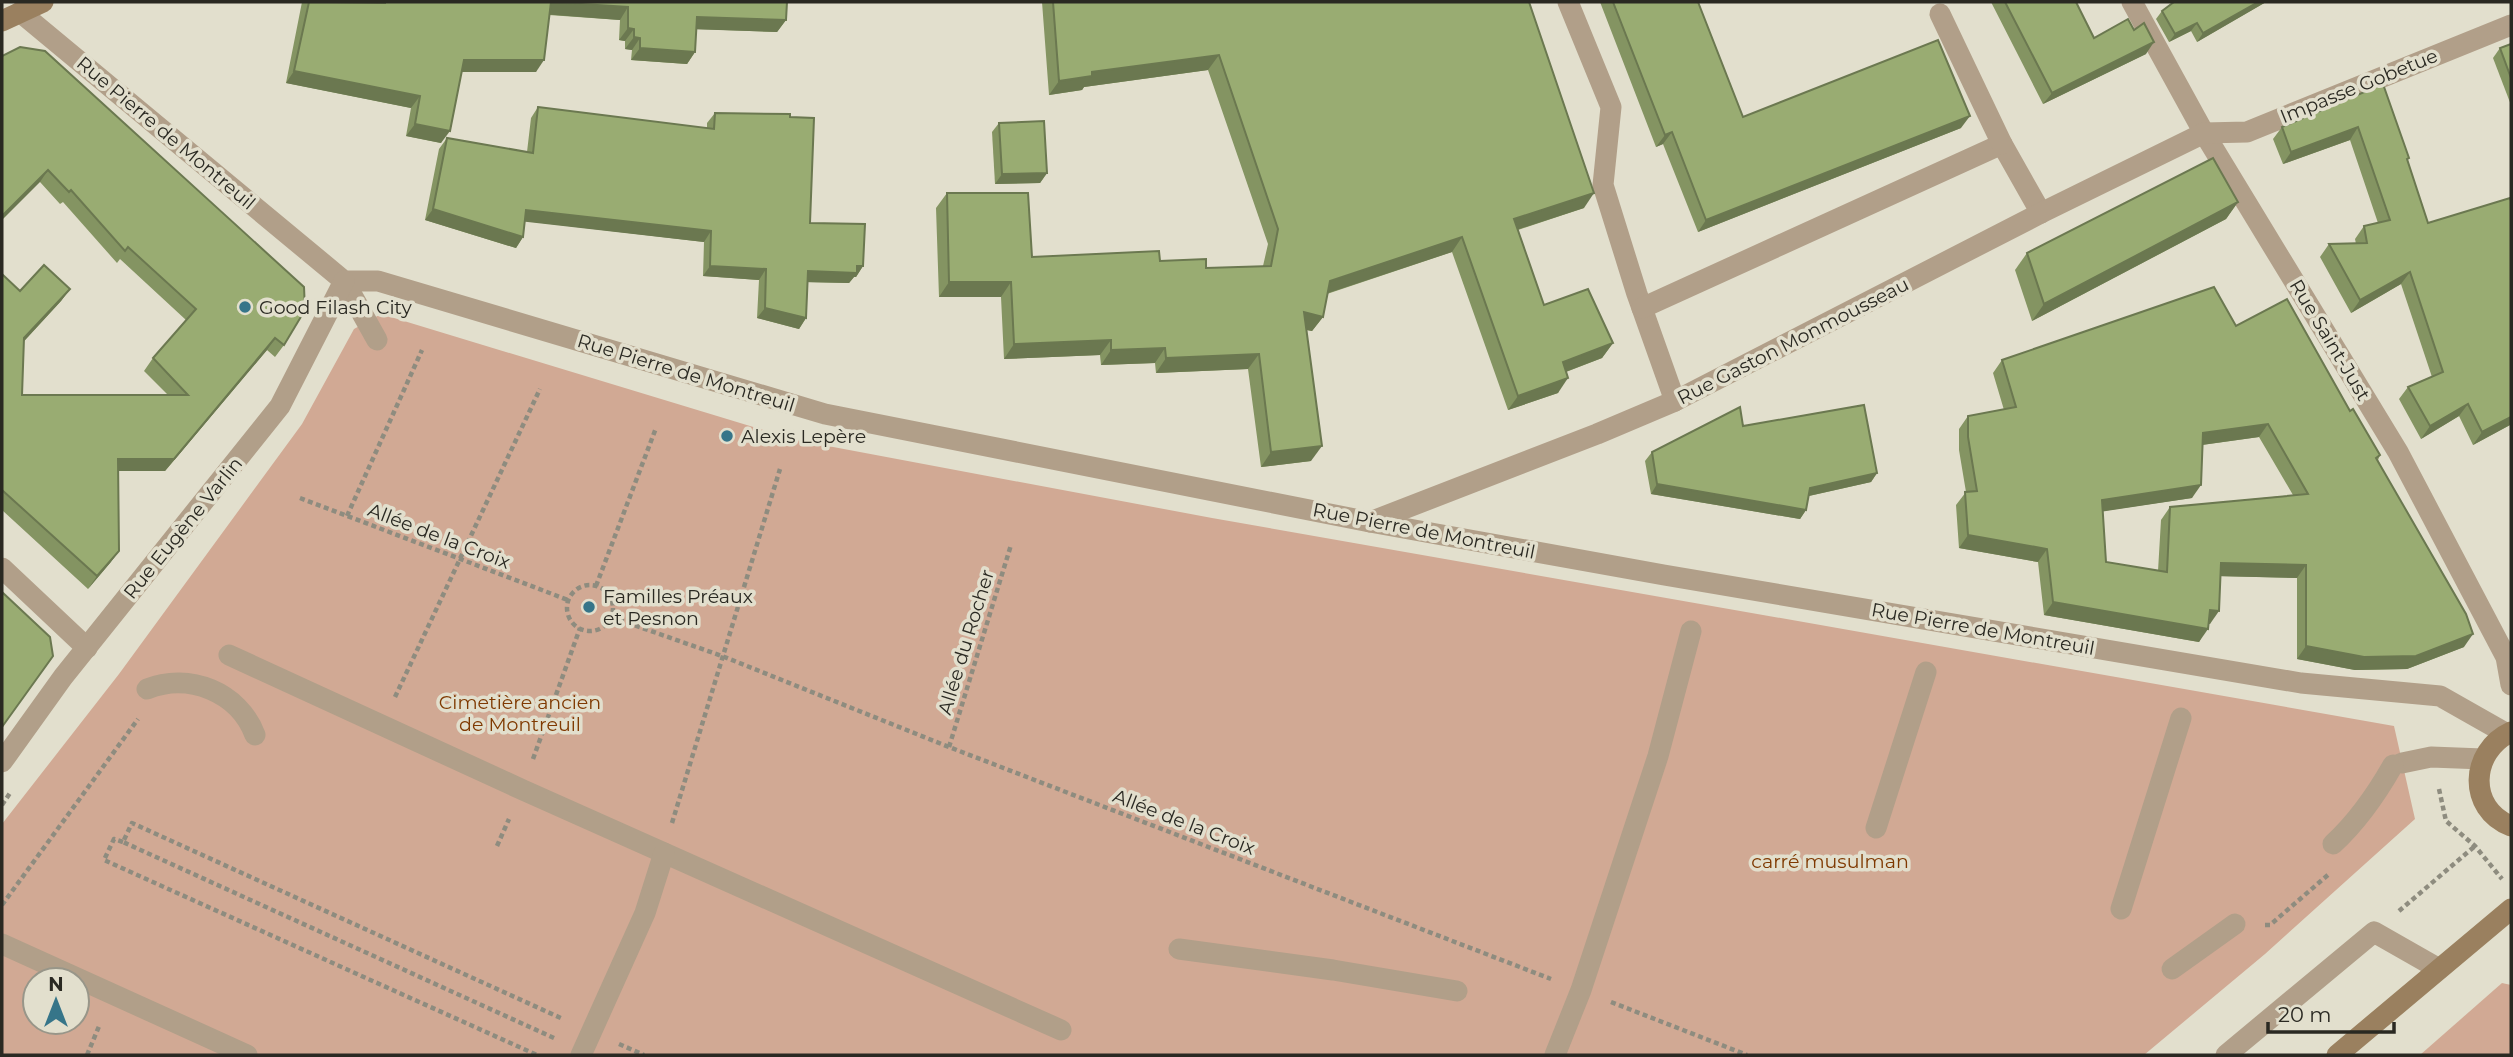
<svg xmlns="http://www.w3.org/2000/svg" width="2513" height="1057" viewBox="0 0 2513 1057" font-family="Montserrat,sans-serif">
<rect width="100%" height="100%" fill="#e2dfcd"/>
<g fill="#d1a994" fill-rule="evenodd">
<path d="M381 314 796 440 1212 518 2394 726 2415 819 2265 954 2144 1055H2V824L119 674 302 424 354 329ZM35 980H77V1022H35Z"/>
<polygon points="2502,983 2511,985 2511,1055 2420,1055"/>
</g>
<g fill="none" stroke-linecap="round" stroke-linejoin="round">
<g stroke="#8e8c7f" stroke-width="4.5" stroke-dasharray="5 3.5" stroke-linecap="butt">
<polyline points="300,498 568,600"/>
<polyline points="347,516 422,350"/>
<circle cx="590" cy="608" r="23"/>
<polyline points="596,586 656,428"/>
<polyline points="611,617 722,656 949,747 1551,979"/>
<polyline points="395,697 540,389"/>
<polyline points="949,747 1011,545"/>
<polyline points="533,759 580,628"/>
<polyline points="2439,789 2446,821 2475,846 2502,879"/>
<polyline points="2,805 10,793"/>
<polyline points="672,823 780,469"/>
<polyline points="123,842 114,839 104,860 537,1055"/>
<polyline points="497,846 509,819"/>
<polyline points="2,905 138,719"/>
<polyline points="2399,911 2475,846"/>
<polyline points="2265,925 2270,925 2329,874"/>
<polyline points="1611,1002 1747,1055"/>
<polyline points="554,1038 123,842 132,823 563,1019"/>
<polyline points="619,1044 644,1055"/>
<polyline points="87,1055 100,1024"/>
</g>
<g stroke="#b19f89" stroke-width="21">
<polyline points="1568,2 1611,107 1603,185 1637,294 1675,401"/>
<polyline points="344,281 377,340"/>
<polyline points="1642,308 2002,144 2041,213"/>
<polyline points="229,655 523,790 1061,1030"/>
<path d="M147 689C189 672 239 692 255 735"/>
<polyline points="2402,763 2431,757 2483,759"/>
<polyline points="1876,828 1926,672"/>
<path d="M2333 844C2358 821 2376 795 2393 765"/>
<polyline points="2121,909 2181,718"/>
<polyline points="2,944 247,1055"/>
<polyline points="1179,949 1333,970 1457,991"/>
<polyline points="2172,969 2235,924"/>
<polyline points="581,1055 645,913 664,853"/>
<polyline points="1555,1055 1581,990 1658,756 1691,631"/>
</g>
<polyline stroke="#b19f89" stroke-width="21" points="1370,522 1664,575 2301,683 2440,696 2507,734"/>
<g stroke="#b19f89" stroke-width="21">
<polyline points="2132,2 2204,133 2398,452 2506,657 2511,685"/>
<polyline points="20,12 344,281 378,281 825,414 1370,522 1597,434 1675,401 2041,213 2204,133 2247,132 2511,25"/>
<polyline points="1940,14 2002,144"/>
<polyline points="2,568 87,648"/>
<polyline points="2,762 63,677 280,406 344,281"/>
<polyline points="2226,1055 2374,932 2439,969"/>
</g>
<g stroke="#9a805f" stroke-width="21">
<polyline points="2,21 43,2"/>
<path d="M2511 732C2470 751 2467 809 2511 826"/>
<polyline points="2337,1055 2511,909"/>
</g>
</g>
<g fill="#849462" fill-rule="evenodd">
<polygon points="302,2 787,2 786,20 777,32 696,29 695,52 687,64 631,60 632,50 625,49 625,41 619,40 620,20 549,15 536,72 461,72 441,143 406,136 411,108 286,83"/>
<polygon points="1042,2 1529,2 1584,208 1518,230 1544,305 1613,343 1602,358 1566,372 1558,393 1508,410 1452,252 1327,294 1323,317 1312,331 1306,330 1311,461 1261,467 1248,369 1156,373 1155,363 1101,365 1100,355 1004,359 1001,297 939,297 936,208 947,193 1032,257 1160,261 1206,268 1263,266 1268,244 1208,70 1084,87 1082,90 1049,95"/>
<polygon points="1600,2 1698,2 1743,117 1961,128 1698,232 1663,144 1656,147"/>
<polygon points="1991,2 2076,2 2094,38 2146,54 2043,104"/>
<polygon points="2266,2 2197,42 2191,31 2169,42 2156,19 2162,11"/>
<polygon points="2511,44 2511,105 2493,58 2500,48"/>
<polygon points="2,56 284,345 275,357 267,350 165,471 118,471 119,551 110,563 88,589 2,510 2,274 20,291 70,289 61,301 24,341 22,395 168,395 144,371 153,358 186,320 120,259 117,263 63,202 60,204 40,182"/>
<polygon points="2383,84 2428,223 2511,201 2511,428 2510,425 2473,445 2459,416 2421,439 2399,399 2408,387 2432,377 2401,284 2351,313 2320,257 2329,244 2356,244 2355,239 2364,226 2378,223 2350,140 2283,164 2273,139 2282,127"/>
<polygon points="538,107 707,128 707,123 715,113 790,117 810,223 863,266 856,277 854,277 849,283 808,282 806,318 799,329 757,318 759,280 703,276 704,242 525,221 523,237 516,248 425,220 439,149 447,138 527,152 531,118"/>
<polygon points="999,123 1047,173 1040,183 995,184 992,132"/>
<polygon points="2238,202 2226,219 2032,321 2015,270 2027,253"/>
<path d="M2236 326 2350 411 2380 455 2378 460 2464 647 2407 669 2355 670 2297 659V578L2221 576 2210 624 2209 623 2199 642 2044 615 2038 562 1959 548 1956 505 1966 492 1959 450V429L1968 416 2004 410 1993 373 2002 360ZM2259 437 2293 495 2170 507 2161 520 2158 571 2106 562 2103 511 2192 498 2202 445Z"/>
<polygon points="1743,426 1877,473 1871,482 1809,496 1806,510 1800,519 1651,494 1645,461 1652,452"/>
</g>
<g fill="#6b7850">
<polygon points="551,2 628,7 620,20 542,14"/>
<polygon points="2258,2 2266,2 2197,42 2203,33"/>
<polygon points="697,17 786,20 777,32 688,29"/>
<polygon points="2197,23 2191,31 2169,42 2175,34"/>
<polygon points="628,28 634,29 625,41 619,40"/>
<polygon points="634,37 640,38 632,50 625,49"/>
<polygon points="2154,42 2146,54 2043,104 2052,93"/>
<polygon points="640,48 695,52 687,64 631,60"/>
<polygon points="1219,55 1208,70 1084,87 1082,90 1049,95 1059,81 1092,72"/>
<polygon points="464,60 544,60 536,72 455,72"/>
<polygon points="294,71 420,96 411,108 286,83"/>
<polygon points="1970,116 1961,128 1698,232 1706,220"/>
<polygon points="415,124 450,131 441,143 406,136"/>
<polygon points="2358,127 2350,140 2283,164 2291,152"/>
<polygon points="1672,132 1663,144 1656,147 1665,135"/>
<polygon points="48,170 40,182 2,220 2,216"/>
<polygon points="1047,173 1040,183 995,184 1002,174"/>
<polygon points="1594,193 1584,208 1504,234 1514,219"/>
<polygon points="2238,202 2226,219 2032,321 2044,304"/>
<polygon points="433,209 523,237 516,248 425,220"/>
<polygon points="526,210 711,231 704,242 519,221"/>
<polygon points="1462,237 1452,252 1319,296 1330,281"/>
<polygon points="710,266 766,269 759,280 703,276"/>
<polygon points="857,266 863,266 856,277 854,277 849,283 800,282 808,271"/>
<polygon points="2410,272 2401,284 2351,313 2360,300"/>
<polygon points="949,282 1011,282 1001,297 939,297"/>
<polygon points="70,289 61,301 16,350 24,338"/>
<polygon points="765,308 806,318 799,329 757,318"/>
<polygon points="1304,312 1323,317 1312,331 1293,327"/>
<polygon points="275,338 267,350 165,471 109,471 118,459"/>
<polygon points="1111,340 1100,355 1004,359 1014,344"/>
<polygon points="1613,343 1602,358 1552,377 1563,362"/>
<polygon points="1165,348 1155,363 1101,365 1111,350"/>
<polygon points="1259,354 1248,369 1156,373 1166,358"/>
<polygon points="1568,378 1558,393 1508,410 1518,396"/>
<polygon points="2468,404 2459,416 2421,439 2430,426"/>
<polygon points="2511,417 2510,425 2473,445 2482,432"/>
<polygon points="2268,424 2259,437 2194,446 2203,433"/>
<polygon points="1322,446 1311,461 1261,467 1271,452"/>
<polygon points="1877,473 1871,482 1804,497 1810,488"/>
<polygon points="1657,484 1806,510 1800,519 1651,494"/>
<polygon points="2201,485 2192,498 2093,513 2102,500"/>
<polygon points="1968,535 2047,549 2038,562 1959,548"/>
<polygon points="119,551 110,563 88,589 97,576"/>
<polygon points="2221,563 2306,565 2297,578 2212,576"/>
<polygon points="2053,602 2208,629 2199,642 2044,615"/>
<polygon points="2210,610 2219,611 2210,624 2201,623"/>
<polygon points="2473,634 2464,647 2407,669 2355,670 2297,659 2306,646"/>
</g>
<g fill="#99ac72" stroke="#6b7850" stroke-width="2" fill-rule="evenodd">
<polygon points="309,2 385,3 385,2 787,2 786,20 697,17 695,52 640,48 640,38 634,37 634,29 628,28 628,7 551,2 544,60 464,60 450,131 415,124 420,96 294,71"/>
<polygon points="1053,2 1529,2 1594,193 1514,219 1544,305 1588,289 1613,343 1563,362 1568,378 1518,396 1462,237 1330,281 1323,317 1304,312 1322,446 1271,452 1259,354 1166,358 1165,348 1111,350 1111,340 1014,344 1011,282 949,282 947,193 1028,193 1032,257 1159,251 1160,261 1206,259 1206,268 1271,266 1278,229 1219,55 1092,72 1092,76 1059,81"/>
<polygon points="1613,2 1698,2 1743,117 1938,40 1970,116 1706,220 1672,132 1665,135"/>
<polygon points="2005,2 2076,2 2094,38 2128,19 2134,30 2144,23 2154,42 2052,93"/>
<polygon points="2174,2 2258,2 2203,33 2197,23 2175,34 2162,11"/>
<polygon points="2511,44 2511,78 2500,48"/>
<polygon points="20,47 45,51 304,287 305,310 284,345 275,338 174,459 118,459 119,551 97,576 2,490 2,274 20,291 44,265 70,289 24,338 22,395 188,395 153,358 196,309 128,247 125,251 71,190 69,192 48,170 2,216 2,56"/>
<polygon points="2383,84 2409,158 2407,159 2428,223 2510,198 2511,201 2511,417 2482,432 2468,404 2430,426 2408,387 2443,372 2410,272 2360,300 2329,244 2367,243 2364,226 2390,220 2358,127 2291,152 2282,127"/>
<polygon points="538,107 714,129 715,113 790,114 790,117 814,118 810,223 865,224 863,266 857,266 857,273 808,271 806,318 765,308 766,269 710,266 711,231 526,210 523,237 433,209 447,138 533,153"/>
<polygon points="1044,121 1047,173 1002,174 999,123"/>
<polygon points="2213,158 2238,202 2044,304 2027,253"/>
<path d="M2214 287 2236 326 2287 299 2350 411 2353 409 2380 455 2376 458 2466 614 2473 634 2416 656 2364 657 2306 646V565L2221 563 2219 611 2210 610 2208 629 2053 602 2047 549 1968 535 1965 492 1977 491 1968 437V416L2016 407 2002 360ZM2268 424 2308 494 2170 507 2167 572 2106 562 2102 500 2201 485 2203 433Z"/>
<polygon points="1864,405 1877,473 1810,488 1806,510 1657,484 1652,452 1740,407 1743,426"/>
<polygon points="2,592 50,637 53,656 2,727"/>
</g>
<g fill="#367589" stroke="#e2dfcd" stroke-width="2.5">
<circle cx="245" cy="307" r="7"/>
<circle cx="727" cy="436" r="7"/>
<circle cx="589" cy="607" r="7"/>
</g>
<g text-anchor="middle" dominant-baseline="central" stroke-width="7" stroke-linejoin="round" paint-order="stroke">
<g font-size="19" fill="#2a2922" stroke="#e2dfcd">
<text transform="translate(2359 86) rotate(-22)">Impasse Gobetue</text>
<text transform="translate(166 133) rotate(40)">Rue Pierre de Montreuil</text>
<text transform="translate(2330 340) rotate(59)">Rue Saint-Just</text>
<text transform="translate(1793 341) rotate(-27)">Rue Gaston Monmousseau</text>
<text transform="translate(686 373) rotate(17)">Rue Pierre de Montreuil</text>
<text transform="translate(183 528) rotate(-51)">Rue Eugène Varlin</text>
<text transform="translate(1424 531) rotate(11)">Rue Pierre de Montreuil</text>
<text transform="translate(439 536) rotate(21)">Allée de la Croix</text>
<text transform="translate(1983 629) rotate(10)">Rue Pierre de Montreuil</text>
<text transform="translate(966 642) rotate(-73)">Allée du Rocher</text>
<text transform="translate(1184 822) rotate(21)">Allée de la Croix</text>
</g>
<g font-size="19" fill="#2a2922" stroke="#e2dfcd" text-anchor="start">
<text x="259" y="307">Good Filash City</text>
<text x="741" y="436">Alexis Lepère</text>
<text x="603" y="596">Familles Préaux<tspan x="603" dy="22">et Pesnon</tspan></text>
</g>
<g font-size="19" fill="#7f3901" stroke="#e2dfcd">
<text x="520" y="702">Cimetière ancien<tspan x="520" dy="22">de Montreuil</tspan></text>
<text x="1830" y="861">carré musulman</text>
</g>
</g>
<rect width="2513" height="1057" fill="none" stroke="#2a2922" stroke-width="7"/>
<g transform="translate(56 1001)"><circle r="33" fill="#e2dfcd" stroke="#989689" stroke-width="2"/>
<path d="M0-5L12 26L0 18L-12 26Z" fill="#367589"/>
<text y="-10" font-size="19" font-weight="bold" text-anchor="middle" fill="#2a2922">N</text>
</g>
<path d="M2268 1022v10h126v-10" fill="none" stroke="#2a2922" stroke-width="3.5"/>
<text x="2278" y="1022" font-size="21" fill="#2a2922" stroke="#e2dfcd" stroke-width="5" paint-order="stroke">20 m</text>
</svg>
